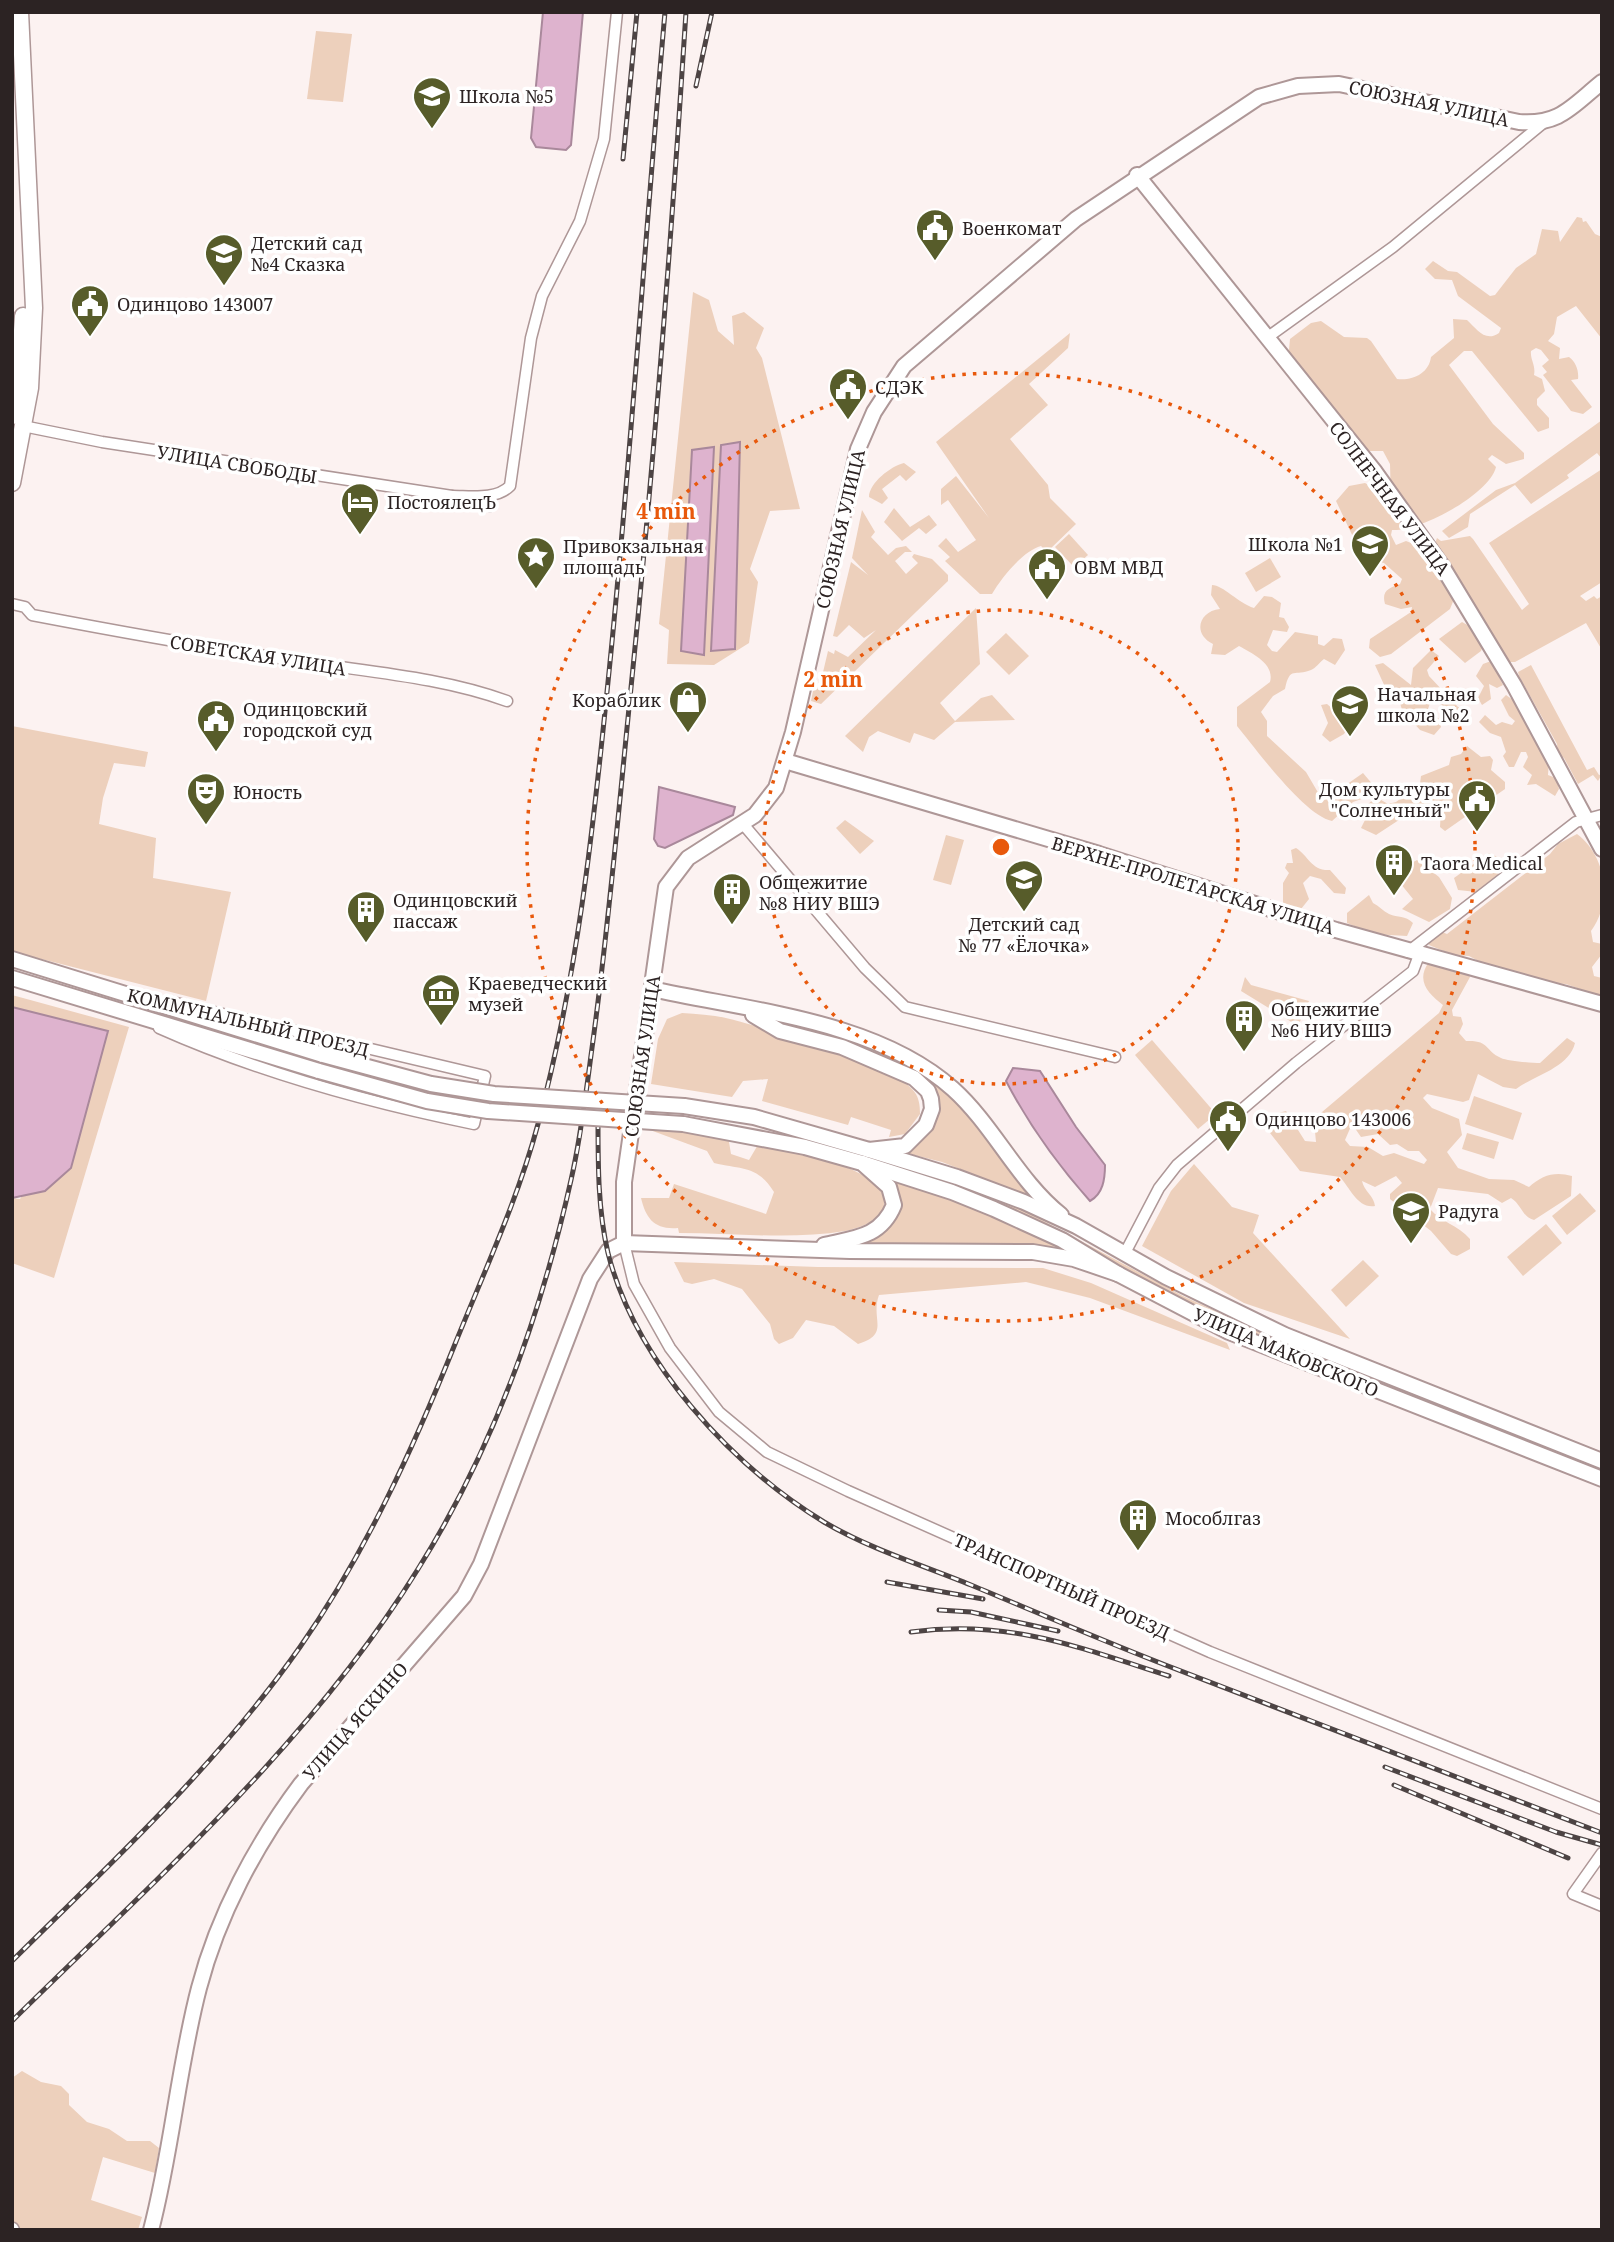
<svg xmlns="http://www.w3.org/2000/svg" width="1614" height="2242" viewBox="0 0 1614 2242" font-family="'Noto Serif',serif">
<rect width="100%" height="100%" fill="#fcf2f1"/>
<g fill="#edd0bc" fill-rule="evenodd">
<polygon points="316,31 352,34 343,102 307,99"/>
<path d="M1577 217 1582 218 1583 222 1586 221 1595 234 1602 237V339L1576 306 1557 317 1554 334 1548 341 1560 348 1559 359 1569 357C1576 362 1579 371 1578 379L1571 380 1592 407 1583 414 1571 411 1543 375 1547 372 1542 366 1549 360 1541 350 1536 348 1531 351C1530 360 1536 365 1534 375L1542 379 1545 391 1537 399V405L1549 418V428L1538 432 1472 351H1464L1449 365 1493 424 1524 453V459L1506 464 1492 455 1488 459 1496 467C1489 495 1419 532 1392 530L1391 535 1396 545 1406 541 1411 543 1439 570 1454 599 1450 609 1391 654 1380 657 1369 648 1370 639 1411 612 1412 607 1401 609 1385 604C1381 590 1390 588 1400 584L1402 579 1384 563 1363 558 1336 501 1349 486 1365 483 1375 489 1387 505 1391 502 1390 464 1383 451H1364L1288 360 1290 339 1311 323 1321 321 1344 337 1367 338 1371 341 1397 379C1413 381 1429 373 1431 357L1454 338 1453 319 1467 320C1476 328 1485 343 1499 333L1501 328 1458 296 1452 280 1435 279 1425 269 1433 261 1448 271 1457 272 1490 296 1495 295 1516 268 1536 254 1542 229 1558 231 1560 242Z"/>
<path d="M693 292 709 300 718 331 734 345 732 316 744 312 764 328 756 348 762 358 800 509 770 511 750 569 758 582 749 643 714 665 667 664 669 630 659 624ZM714 447V448L704 655 681 651 692 450Z"/>
<path d="M1070 333 1068 348 1029 384 1048 405 1010 439 1048 485 1050 498 1076 524 1047 552 1041 546C1023 551 1002 577 992 594H980L945 561 950 557 938 546 946 538 958 552 976 540 948 500 941 505V489L956 476 989 518 936 442Z"/>
<polygon points="1602,420 1602,459 1597,453 1567,475 1569,478 1531,504 1515,485 1470,514 1468,527 1449,538 1442,531 1496,490 1515,483"/>
<path d="M904 463 916 472 906 481 900 475 882 489 888 498 882 504 869 497C869 483 891 466 904 463Z"/>
<polygon points="1602,469 1602,582 1580,596 1586,601 1594,596 1597,599 1602,596 1602,650 1586,623 1515,662 1510,662 1493,639 1448,562 1442,566 1432,551 1437,538 1441,541 1470,536 1473,539 1522,610 1529,604 1489,543"/>
<polygon points="894,508 910,527 929,515 937,525 926,534 919,528 902,541 884,522"/>
<polygon points="862,510 875,532 871,537 888,555 896,548 906,546 912,552 905,552 895,561 906,574 918,563 912,557 914,554 932,559 948,575 948,581 821,704 811,701 813,691 820,685 828,651 834,654 835,650 848,657 876,630 864,638 849,625 837,637 833,636 851,562 868,575 852,558"/>
<polygon points="1069,534 1088,555 1074,567 1055,547"/>
<polygon points="1270,558 1281,577 1256,592 1245,573"/>
<path d="M1212 585C1223 585 1238 603 1254 608L1264 596 1272 597 1281 603 1279 617 1284 618 1289 627 1287 632 1273 630 1267 645 1272 651 1277 652 1295 632 1318 636V644L1324 646 1333 638 1342 639 1345 650 1335 665 1324 659C1320 662 1315 669 1311 670 1295 677 1290 665 1285 689L1273 696 1261 712 1267 721V736L1306 772 1323 801 1363 773 1374 786 1370 796 1353 802 1332 821C1304 815 1256 749 1237 726V707L1270 682C1275 664 1253 654 1239 646L1225 655 1211 654 1213 644C1192 634 1199 611 1220 609L1211 595Z"/>
<polygon points="976,608 980,664 940,703 955,721 981,698 992,695 1015,720 955,722 934,740 914,733 910,743 878,731 869,737 863,752 845,736"/>
<polygon points="1462,622 1473,628 1484,643 1481,651 1465,663 1439,639"/>
<polygon points="1006,633 1029,656 1009,675 986,652"/>
<polygon points="1431,650 1439,656 1427,670 1429,676 1458,707 1467,707 1469,716 1455,721 1442,705 1431,700 1428,709 1439,719 1441,727 1434,735 1420,730 1402,710 1399,699 1386,689 1375,665 1383,663 1411,685 1413,668"/>
<polygon points="1491,661 1503,685 1497,688 1489,684 1491,699 1482,705 1478,698 1484,686 1476,676 1483,664"/>
<polygon points="1531,665 1587,770 1594,767 1599,775 1602,774 1598,781 1593,775 1578,784 1564,758 1558,754 1557,744 1519,676 1518,672"/>
<polygon points="1506,695 1513,700 1549,761 1548,775 1556,778 1559,789 1555,796 1536,784 1527,785 1532,775 1523,767 1528,757 1526,752 1521,752 1514,767 1509,767 1503,756 1506,752 1501,737 1490,733 1479,722 1485,715 1496,725 1502,722 1512,725 1515,721 1509,716 1501,700"/>
<polygon points="1327,704 1350,724 1344,734 1330,742 1322,735 1328,723 1321,705"/>
<polygon points="12,726 148,752 145,767 114,763 103,798 99,824 156,838 153,878 231,892 206,1001 14,952"/>
<polygon points="1467,746 1481,757 1490,756 1493,760 1491,770 1505,782 1505,789 1445,831 1440,827 1441,809 1436,805 1425,806 1415,817 1402,818 1376,835 1361,828 1370,810 1367,805 1376,797 1388,804 1396,802 1420,784 1421,776 1449,765 1451,757 1461,754"/>
<polygon points="845,820 874,841 860,854 836,828"/>
<path d="M1577 834C1606 856 1613 901 1591 931L1593 942 1602 944V954L1592 967 1594 976 1602 978V997L1566 984 1552 983 1488 966 1469 956 1453 955 1429 945 1430 940 1442 932 1447 934 1550 854 1558 844Z"/>
<polygon points="946,835 964,840 951,885 933,880"/>
<path d="M1296 848C1309 856 1311 871 1330 870L1346 888 1345 894 1334 893 1321 879 1310 876 1303 883 1309 899 1297 914 1283 908V883L1289 873 1285 868 1287 863H1293L1291 850Z"/>
<polygon points="1489,853 1500,858 1505,867 1503,872 1477,892 1458,890 1454,878"/>
<polygon points="1417,860 1439,877 1452,898 1450,909 1429,922 1402,909 1413,899 1396,878 1395,872"/>
<path d="M1369 895 1373 903C1379 906 1383 911 1389 914 1398 918 1405 915 1413 923L1407 936 1373 934 1347 923V913Z"/>
<path d="M1429 962 1467 972 1470 977 1452 1010 1453 1016 1461 1017 1463 1024 1459 1033 1466 1041C1490 1040 1484 1050 1501 1058 1507 1061 1532 1063 1540 1063L1567 1038 1575 1043C1569 1068 1533 1076 1516 1089L1503 1087 1478 1074 1469 1100 1463 1102 1427 1094 1423 1098 1432 1108 1459 1119 1462 1135 1447 1152 1458 1168 1489 1179 1514 1180 1529 1187C1542 1175 1555 1171 1572 1176L1571 1196 1534 1220C1522 1217 1522 1205 1511 1198L1502 1203 1488 1194 1438 1188 1430 1209C1441 1222 1458 1225 1470 1239V1249L1457 1256 1451 1254 1431 1231 1408 1213 1414 1199 1411 1196 1395 1203 1390 1199V1194L1402 1183 1396 1176 1375 1187 1362 1181C1364 1191 1374 1196 1375 1206 1358 1209 1350 1188 1340 1177L1300 1171 1270 1133 1274 1114 1286 1111 1305 1141 1316 1142 1314 1121 1322 1112 1439 1013 1443 1005C1429 994 1415 981 1429 962ZM1352 1124 1361 1137 1378 1134 1390 1145 1397 1144 1408 1151H1419L1427 1160 1424 1164 1394 1153 1383 1156 1368 1147 1350 1146 1345 1140Z"/>
<polygon points="1245,977 1251,985 1309,1001 1298,1026 1241,991"/>
<polygon points="12,995 129,1027 54,1278 12,1263 12,1198 20,1199 91,1093 108,1032 12,1007"/>
<path d="M682 1013C698 1014 715 1015 730 1019 768 1029 890 1063 912 1089 919 1096 920 1105 920 1114L905 1134 889 1137 891 1130 851 1117 848 1125 762 1101 768 1079 743 1081 732 1097 651 1084 658 1039 667 1019Z"/>
<polygon points="779,1021 825,1031 897,1056 955,1100 1034,1198 942,1162 906,1153 929,1128 928,1086 783,1028"/>
<polygon points="1152,1040 1216,1114 1198,1129 1135,1055"/>
<polygon points="1474,1096 1522,1113 1513,1140 1465,1124"/>
<path d="M652 1127 728 1136 731 1154 749 1160 759 1143C786 1150 891 1167 884 1206 881 1221 859 1228 845 1231 792 1240 733 1233 679 1233L678 1228C655 1230 646 1219 641 1198H669L674 1184 766 1214 774 1192C757 1165 743 1170 714 1163L707 1151 650 1130Z"/>
<polygon points="1467,1133 1499,1142 1494,1159 1462,1149"/>
<polygon points="888,1158 1014,1205 1183,1296 1315,1357 1602,1468 1602,1473 1235,1327 1013,1209 965,1187 888,1164"/>
<polygon points="1194,1164 1232,1207 1259,1215 1253,1233 1350,1339 1244,1303 1142,1246 1171,1191"/>
<path d="M890 1178 953 1196 1086 1258 845 1246C891 1231 903 1229 890 1178Z"/>
<polygon points="1580,1193 1596,1211 1567,1235 1552,1216"/>
<polygon points="1546,1224 1562,1243 1523,1276 1507,1257"/>
<polygon points="1363,1260 1379,1276 1346,1307 1331,1290"/>
<path d="M674 1262 818 1267 1043 1268 1091 1283 1227 1343 1230 1350 1090 1298 1026 1282 879 1295C870 1319 891 1334 858 1344L834 1326 806 1320 793 1338 779 1344 774 1339 770 1324 742 1289 714 1279 692 1284 684 1282Z"/>
<polygon points="22,2071 41,2082 61,2086 69,2094 69,2105 87,2122 109,2129 127,2141 150,2141 159,2148 155,2173 103,2157 91,2200 142,2217 138,2230 12,2230 12,2078"/>
</g>
<g fill="#deb3ce" stroke="#a9889b" stroke-width="2">
<polygon points="543,12 583,12 571,145 566,150 536,147 531,138"/>
<polygon points="740,442 735,649 711,651 721,445"/>
<polygon points="714,447 704,655 681,651 692,450"/>
<polygon points="659,787 735,807 733,815 665,848 658,846 654,839"/>
<polygon points="12,1007 108,1031 71,1168 45,1191 12,1198"/>
<path d="M1013 1068 1040 1071 1076 1127 1105 1165C1105 1179 1103 1194 1090 1201 1057 1164 1029 1125 1006 1081Z"/>
</g>
<g fill="none" stroke-linecap="round" stroke-linejoin="round">
<defs>
<g id="street">
<polyline points="1268,337 1393,247 1542,124"/>
<polyline points="23,426 102,442 452,496 490,506"/>
<path d="M452 496C471 496 496 500 510 486L531 338 542 296 580 221 604 139 617 12"/>
<path d="M12 604 25 607 32 615C121 632 209 648 299 661 368 672 441 677 507 701"/>
<polyline points="743,824 865,968 905,1007 1115,1057"/>
<polyline points="1408,952 1576,822 1602,815"/>
<path d="M159 1028C260 1073 366 1102 474 1124L485 1076 168 1001"/>
<polyline points="624,1243 634,1284 670,1348 719,1412 767,1452 848,1491 1210,1652 1602,1809"/>
<polyline points="1125,1253 1159,1188 1177,1165 1296,1063 1413,971 1419,955"/>
<polyline points="1602,1853 1573,1894 1602,1906"/>
<polyline points="13,2228 14,2230"/>
</g>
<g id="secondary">
<polyline points="1137,175 1375,472 1442,566 1514,685 1602,849"/>
<polyline points="785,761 1099,854 1336,930 1602,1004"/>
<polyline points="12,959 323,1055"/>
<polyline points="12,978 319,1071"/>
<path d="M652 989C750 1011 876 1020 953 1089 994 1126 1018 1181 1061 1215"/>
<polyline points="684,1106 754,1117 869,1150 905,1146 926,1125 932,1109 931,1099 928,1091 914,1078 842,1047 780,1031 753,1015"/>
<path d="M683 1124 805 1147 862 1163 889 1187 894 1205C881 1237 855 1238 824 1245"/>
<polyline points="869,1150 957,1177 1024,1202 1076,1226 1166,1277 1285,1335 1602,1461"/>
<polyline points="862,1163 952,1192 994,1209 1062,1240 1118,1274 1229,1332 1602,1479"/>
<path d="M624 1243V1182L666 887 688 858 755 815 776 788 793 732 858 449 874 412 904 366 1076 219 1259 97 1298 86 1339 84 1519 122C1560 125 1571 107 1602 82"/>
<path d="M151 2230C172 2150 178 2068 199 1988 218 1915 256 1844 301 1784L464 1596 481 1564 590 1279 608 1251 624 1243 850 1251 1033 1252 1074 1259 1118 1274"/>
</g>
<g id="primary">
<polyline points="12,416 18,387 23,316"/>
<polyline points="12,483 30,388 34,308 20,12"/>
</g>
</defs>
<use href="#street" stroke="#ae9797" stroke-width="13"/>
<use href="#secondary" stroke="#ae9797" stroke-width="18"/>
<use href="#primary" stroke="#ae9797" stroke-width="19"/>
<use href="#street" stroke="#fff" stroke-width="10"/>
<use href="#secondary" stroke="#fff" stroke-width="14"/>
<use href="#primary" stroke="#fff" stroke-width="16"/>
<defs>
<g id="rail">
<polyline points="696,86 712,12"/>
<polyline points="623,159 637,12"/>
<path d="M598 1121C598 1165 598 1211 608 1253 635 1361 731 1465 824 1522 870 1549 922 1565 971 1585 1036 1612 1101 1640 1168 1666 1312 1721 1457 1777 1602 1833"/>
<polyline points="887,1582 983,1599"/>
<polyline points="939,1610 971,1612 1058,1631"/>
<path d="M911 1632C1009 1619 1078 1647 1169 1676"/>
<polyline points="1385,1767 1556,1832 1602,1845"/>
<polyline points="1394,1785 1568,1858"/>
<path d="M12 1961C113 1861 218 1764 300 1647 365 1554 413 1449 455 1344 484 1272 518 1199 538 1124 577 979 593 831 608 682 631 459 645 235 665 12"/>
<path d="M12 2021C156 1879 311 1742 418 1569 492 1451 541 1315 571 1180 581 1137 586 1092 592 1048 607 939 617 828 628 718 652 483 671 248 686 12"/>
</g>
</defs>
<use href="#rail" stroke="#4d4444" stroke-width="5"/>
<use href="#rail" stroke="#fff" stroke-width="2.5" stroke-dasharray="8" stroke-linecap="butt"/>
<defs>
<g id="secondary-bridge">
<polyline points="323,1055 431,1084 494,1094 684,1106"/>
<polyline points="319,1071 427,1101 488,1111 683,1124"/>
</g>
</defs>
<use href="#secondary-bridge" stroke="#ae9797" stroke-width="18" stroke-linecap="butt"/>
<use href="#secondary-bridge" stroke="#fff" stroke-width="14"/>
</g>
<g fill="none" stroke="#e8590c" stroke-width="3.5" stroke-dasharray="3.5 7">
<circle cx="1001" cy="847" r="237"/>
<circle cx="1001" cy="847" r="474"/>
</g>
<defs>
<symbol id="school-pin" viewBox="-11 -11 22 30"><path d="M0 17L-7.5 6A9.5 9.5 0 1 1 7.5 6Z" fill="#575c2a" stroke="#fff"/><path d="M0-5L7-2L0 1L-7-2ZM-4 1L0 2.5L4 1V4Q0 6-4 4Z" fill="#fff"/></symbol>
<symbol id="civic-pin" viewBox="-11 -11 22 30"><path d="M0 17L-7.5 6A9.5 9.5 0 1 1 7.5 6Z" fill="#575c2a" stroke="#fff"/><path d="M-.6-6.5H3V-4.5H.6V-3L4-1V1h2V6H-6V1h2V-1L-.6-3ZM-1.2 2.5V6h2.4V2.5Z" fill="#fff"/></symbol>
<symbol id="hotel-pin" viewBox="-11 -11 22 30"><path d="M0 17L-7.5 6A9.5 9.5 0 1 1 7.5 6Z" fill="#575c2a" stroke="#fff"/><path d="M-6-4.5h1.5V1H6V5H4.5V3h-9V5H-6ZM-4 0a1.8 1.8 0 1 1 3.6 0ZM.5 0V-2.5h3Q6-2.5 6 0Z" fill="#fff"/></symbol>
<symbol id="sight-pin" viewBox="-11 -11 22 30"><path d="M0 17L-7.5 6A9.5 9.5 0 1 1 7.5 6Z" fill="#575c2a" stroke="#fff"/><path d="M0-6L1.8-2.2L6-1.7L2.9 1.2L3.7 5.4L0 3.3L-3.7 5.4L-2.9 1.2L-6-1.7L-1.8-2.2Z" fill="#fff"/></symbol>
<symbol id="shop-pin" viewBox="-11 -11 22 30"><path d="M0 17L-7.5 6A9.5 9.5 0 1 1 7.5 6Z" fill="#575c2a" stroke="#fff"/><path d="M-5-2.5h2.3a2.7 3.5 0 0 1 5.4 0H5L5.5 6h-11ZM-1.5-2.5h3a1.5 2.3 0 0 0-3 0Z" fill="#fff"/></symbol>
<symbol id="theatre-pin" viewBox="-11 -11 22 30"><path d="M0 17L-7.5 6A9.5 9.5 0 1 1 7.5 6Z" fill="#575c2a" stroke="#fff"/><path d="M-5-5.5Q0-4 5-5.5V0Q5 5 0 6Q-5 5-5 0ZM-3.3-2.5H-1v1.5H-3.3ZM1-2.5H3.3v1.5H1ZM-2.8 1Q0 5.5 2.8 1Z" fill="#fff"/></symbol>
<symbol id="building-pin" viewBox="-11 -11 22 30"><path d="M0 17L-7.5 6A9.5 9.5 0 1 1 7.5 6Z" fill="#575c2a" stroke="#fff"/><path d="M-4-6H4V6H1V3H-1V6H-4ZM-2.5-4.3h1.7v1.8h-1.7ZM.8-4.3h1.7v1.8H.8ZM-2.5-1h1.7V.8h-1.7ZM.8-1h1.7V.8H.8Z" fill="#fff"/></symbol>
<symbol id="museum-pin" viewBox="-11 -11 22 30"><path d="M0 17L-7.5 6A9.5 9.5 0 1 1 7.5 6Z" fill="#575c2a" stroke="#fff"/><path d="M0-6L6-3V-2H-6V-3ZM-5-1h2V3h-2ZM-1-1h2V3h-2ZM3-1h2V3H3ZM-6 4H6V6H-6Z" fill="#fff"/></symbol>
</defs>
<g fill-rule="evenodd">
<use href="#school-pin" x="410" y="74" width="44" height="60"/>
<use href="#civic-pin" x="913" y="206" width="44" height="60"/>
<use href="#school-pin" x="202" y="231" width="44" height="60"/>
<use href="#civic-pin" x="68" y="282" width="44" height="60"/>
<use href="#civic-pin" x="826" y="365" width="44" height="60"/>
<use href="#hotel-pin" x="338" y="480" width="44" height="60"/>
<use href="#school-pin" x="1348" y="522" width="44" height="60"/>
<use href="#sight-pin" x="514" y="534" width="44" height="60"/>
<use href="#civic-pin" x="1025" y="545" width="44" height="60"/>
<use href="#shop-pin" x="666" y="678" width="44" height="60"/>
<use href="#school-pin" x="1328" y="682" width="44" height="60"/>
<use href="#civic-pin" x="194" y="697" width="44" height="60"/>
<use href="#theatre-pin" x="184" y="770" width="44" height="60"/>
<use href="#civic-pin" x="1455" y="777" width="44" height="60"/>
<use href="#building-pin" x="1372" y="841" width="44" height="60"/>
<use href="#school-pin" x="1002" y="857" width="44" height="60"/>
<use href="#building-pin" x="710" y="870" width="44" height="60"/>
<use href="#building-pin" x="344" y="888" width="44" height="60"/>
<use href="#museum-pin" x="419" y="971" width="44" height="60"/>
<use href="#building-pin" x="1222" y="997" width="44" height="60"/>
<use href="#civic-pin" x="1206" y="1097" width="44" height="60"/>
<use href="#school-pin" x="1389" y="1189" width="44" height="60"/>
<use href="#building-pin" x="1116" y="1496" width="44" height="60"/>
</g>
<g text-anchor="middle" dominant-baseline="central" stroke-width="7" stroke-linejoin="round" paint-order="stroke">
<g font-size="18" fill="#2c2323" stroke="#fff" text-anchor="start">
<text x="459" y="96">Школа №5</text>
<text x="962" y="228">Военкомат</text>
<text x="251" y="243">Детский сад<tspan x="251" dy="21">№4 Сказка</tspan></text>
<text x="117" y="304">Одинцово 143007</text>
<text x="875" y="387">СДЭК</text>
<text x="387" y="502">ПостоялецЪ</text>
<text x="1343" y="544" text-anchor="end">Школа №1</text>
<text x="563" y="546">Привокзальная<tspan x="563" dy="21">площадь</tspan></text>
<text x="1074" y="567">ОВМ МВД</text>
<text x="1377" y="694">Начальная<tspan x="1377" dy="21">школа №2</tspan></text>
<text x="661" y="700" text-anchor="end">Кораблик</text>
<text x="243" y="709">Одинцовский<tspan x="243" dy="21">городской суд</tspan></text>
<text x="1450" y="789" text-anchor="end">Дом культуры<tspan x="1450" dy="21">"Солнечный"</tspan></text>
<text x="233" y="792">Юность</text>
<text x="1421" y="863">Taora Medical</text>
<text x="759" y="882">Общежитие<tspan x="759" dy="21">№8 НИУ ВШЭ</tspan></text>
<text x="393" y="900">Одинцовский<tspan x="393" dy="21">пассаж</tspan></text>
<text x="1024" y="924" text-anchor="middle">Детский сад<tspan x="1024" dy="21">№ 77 «Ёлочка»</tspan></text>
<text x="468" y="983">Краеведческий<tspan x="468" dy="21">музей</tspan></text>
<text x="1271" y="1009">Общежитие<tspan x="1271" dy="21">№6 НИУ ВШЭ</tspan></text>
<text x="1255" y="1119">Одинцово 143006</text>
<text x="1438" y="1211">Радуга</text>
<text x="1165" y="1518">Мособлгаз</text>
</g>
<g font-size="18" fill="#2c2323" stroke="#fff">
<text transform="translate(1429 103) rotate(12)">СОЮЗНАЯ УЛИЦА</text>
<text transform="translate(237 464) rotate(9)">УЛИЦА СВОБОДЫ</text>
<text transform="translate(1390 498) rotate(53)">СОЛНЕЧНАЯ УЛИЦА</text>
<text transform="translate(840 529) rotate(-77)">СОЮЗНАЯ УЛИЦА</text>
<text transform="translate(258 655) rotate(9)">СОВЕТСКАЯ УЛИЦА</text>
<text transform="translate(1193 885) rotate(17)">ВЕРХНЕ-ПРОЛЕТАРСКАЯ УЛИЦА</text>
<text transform="translate(248 1022) rotate(13)">КОММУНАЛЬНЫЙ ПРОЕЗД</text>
<text transform="translate(642 1056) rotate(-82)">СОЮЗНАЯ УЛИЦА</text>
<text transform="translate(1286 1352) rotate(23)">УЛИЦА МАКОВСКОГО</text>
<text transform="translate(1062 1586) rotate(24)">ТРАНСПОРТНЫЙ ПРОЕЗД</text>
<text transform="translate(355 1721) rotate(-49)">УЛИЦА ЯСКИНО</text>
</g>
</g>
<circle cx="1001" cy="847" r="10" fill="#e8590c" stroke="#fff" stroke-width="3.5"/>
<g font-size="21" text-anchor="middle" font-weight="bold" fill="#e8590c" stroke="#fff" stroke-width="7" stroke-linejoin="round" paint-order="stroke">
<text x="666" y="519">4 min</text>
<text x="833" y="687">2 min</text>
</g>
<rect width="1614" height="2242" fill="none" stroke="#2c2323" stroke-width="28"/>
</svg>
